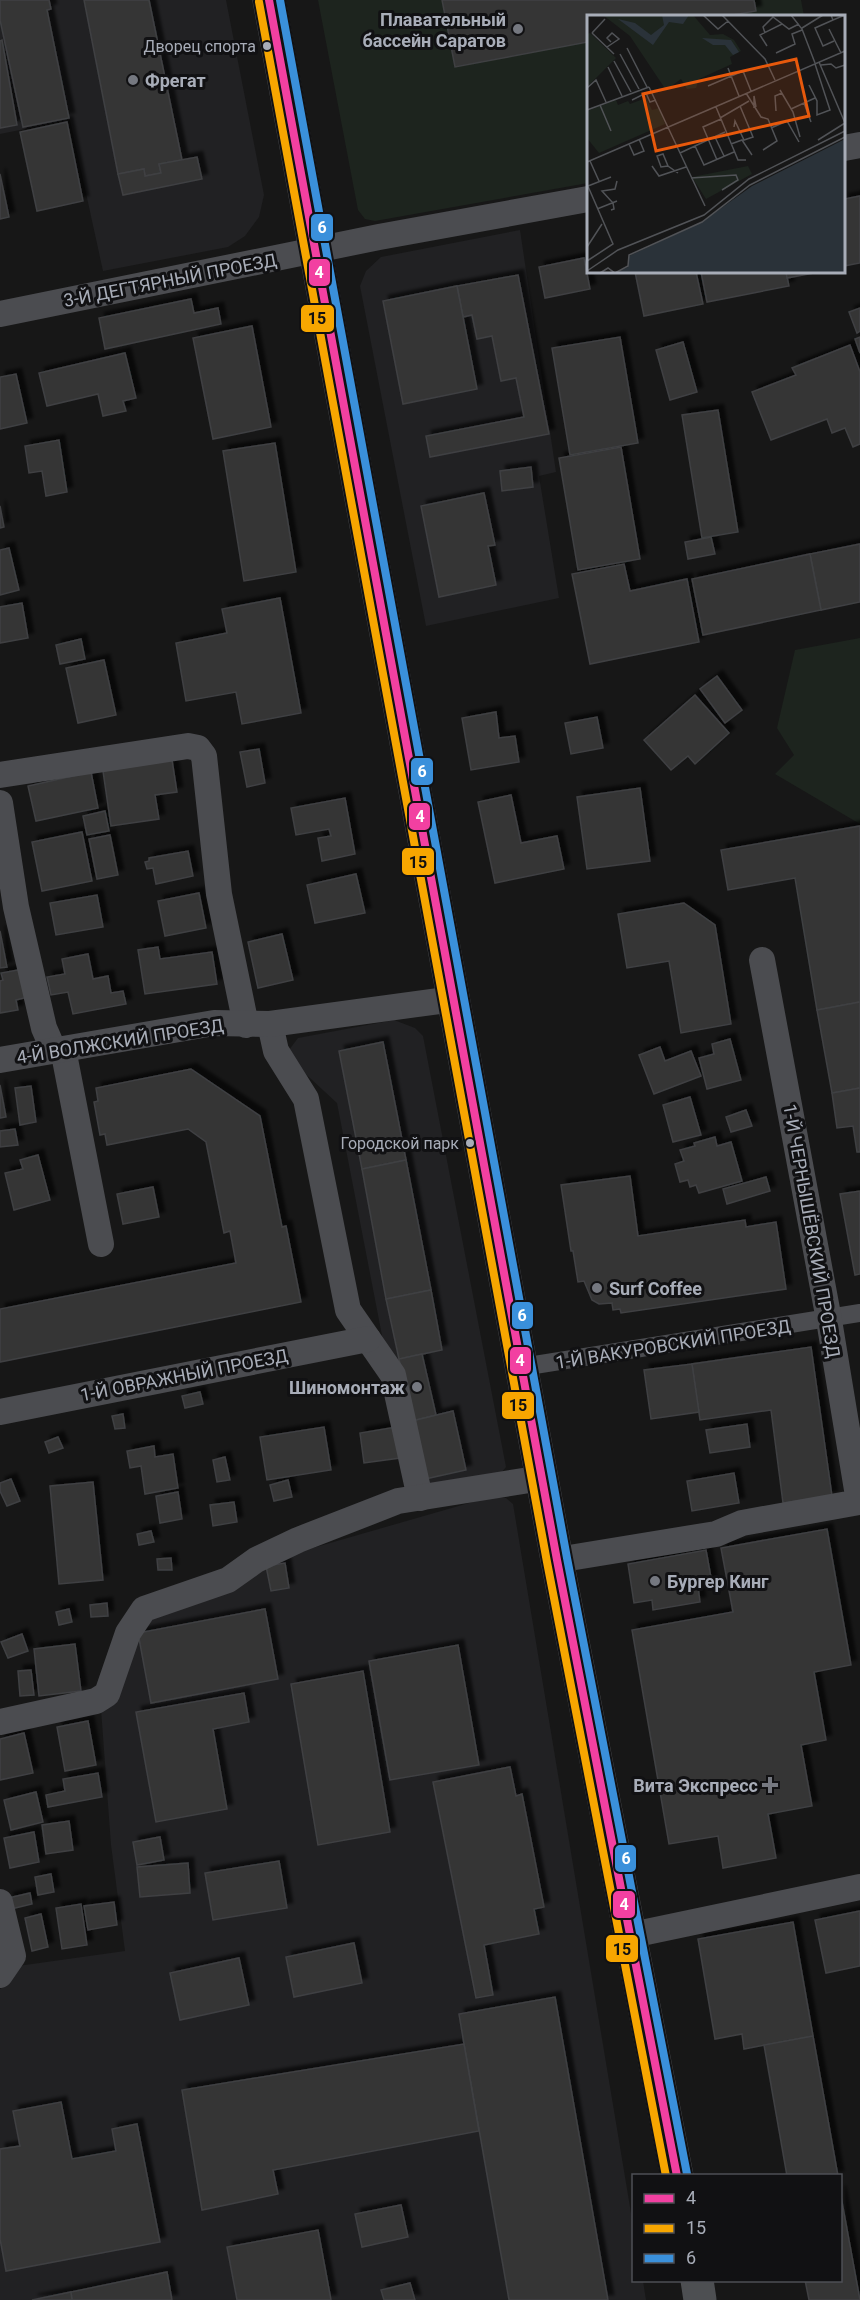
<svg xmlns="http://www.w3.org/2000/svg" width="860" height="2300" viewBox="0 0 860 2300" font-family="Roboto,sans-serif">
<defs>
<filter id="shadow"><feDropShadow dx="5.5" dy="-5.5" stdDeviation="1.5" flood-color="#0009"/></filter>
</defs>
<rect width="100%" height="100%" fill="#171717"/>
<g fill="#212123">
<polygon points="0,0 226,0 264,195 259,217 245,236 228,247 103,271 70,120 0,134"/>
<polygon points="520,230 556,472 539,476 559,598 426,626 360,286 366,271 381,257"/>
<polygon points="394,1020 415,1028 423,1036 506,1467 501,1473 428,1487 385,1351 337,1103 297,1066 289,1050 298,1038"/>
<polygon points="497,1497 506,1498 513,1504 633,2225 634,2280 643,2281 646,2300 0,2300 0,1989 10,1982 18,1966 125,1951 111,1845 101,1709 146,1616 264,1562 476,1501"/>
</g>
<g fill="#1d241e">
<polygon points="318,0 801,0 804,16 588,16 588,183 375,221 365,219 358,210"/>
<polygon points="860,638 860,824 775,774 794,755 777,728 795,650"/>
</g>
<g fill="#353536" stroke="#3f4043" stroke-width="1.5" filter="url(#shadow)">
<polygon points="0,0 49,0 51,9 47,10 69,118 23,127 0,20"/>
<polygon points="84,0 149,0 182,160 159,164 161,173 145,176 144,169 118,174"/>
<polygon points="442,0 754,0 756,11 727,16 588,16 588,42 455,67"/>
<polygon points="2,40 17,125 0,128 0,41"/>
<polygon points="67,122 83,201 37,211 20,132"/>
<polygon points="197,157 202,179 123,195 118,174 144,169 145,176 161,173 159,164"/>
<polygon points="0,174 9,217 0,219"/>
<polygon points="860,196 860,263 844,266 844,199"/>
<polygon points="584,258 590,289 545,298 539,267"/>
<polygon points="635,272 696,272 703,304 644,316"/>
<polygon points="701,272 786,272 789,286 707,302"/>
<polygon points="786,272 819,272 787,278"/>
<polygon points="518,275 549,434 430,457 426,436 524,417 516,378 501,381 492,336 477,339 472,315 463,317 457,286"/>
<polygon points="457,286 477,389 403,404 383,301"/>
<polygon points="191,299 194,313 218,308 221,324 105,349 99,318"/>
<polygon points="860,308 860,331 857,333 849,312"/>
<polygon points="252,326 271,427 213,439 193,338"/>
<polygon points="620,337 638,443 570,455 552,348"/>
<polygon points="860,337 860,353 855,339"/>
<polygon points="683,342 697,392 670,400 656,350"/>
<polygon points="850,345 860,372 860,444 853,447 845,428 832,433 827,419 771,440 752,392 796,375 792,368"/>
<polygon points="125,353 136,398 123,401 126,411 103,416 98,394 47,406 39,373"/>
<polygon points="16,374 27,423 0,429 0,377"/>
<polygon points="718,410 738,532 702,538 682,415"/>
<polygon points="59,440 67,492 46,496 42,471 29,473 25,446"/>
<polygon points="275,443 296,572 244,581 223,451"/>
<polygon points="621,447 640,559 578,570 559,458"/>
<polygon points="531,467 533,487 502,491 500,471"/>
<polygon points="484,493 495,545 488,546 496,585 439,597 421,506"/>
<polygon points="0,506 4,527 0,528"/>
<polygon points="711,537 715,554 688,559 685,542"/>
<polygon points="860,544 860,602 821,610 810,554"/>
<polygon points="9,548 19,590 0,595 0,550"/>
<polygon points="810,554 821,610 703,635 692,579"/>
<polygon points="624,564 630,591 687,579 699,642 590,664 572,574"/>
<polygon points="280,598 301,713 242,724 236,692 186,701 176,643 227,633 222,609"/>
<polygon points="22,603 28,638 0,643 0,607"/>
<polygon points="81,639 85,659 60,664 56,645"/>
<polygon points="104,660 116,715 78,723 66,668"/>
<polygon points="717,676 742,710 725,723 700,689"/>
<polygon points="695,695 729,733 695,764 688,756 671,770 644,740"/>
<polygon points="496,712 499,738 515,736 519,762 471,770 462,718"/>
<polygon points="597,717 603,748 571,754 565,723"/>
<polygon points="259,749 265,783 247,787 240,752"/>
<polygon points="172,760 177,792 155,795 159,819 111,826 103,771"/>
<polygon points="91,772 98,808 36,821 28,786"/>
<polygon points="640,788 650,861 587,869 577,797"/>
<polygon points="511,795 521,843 557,836 564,869 495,883 478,802"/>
<polygon points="345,798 355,854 322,861 318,838 331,836 329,829 296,835 291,808"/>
<polygon points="105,811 109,831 87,835 83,816"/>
<polygon points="860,826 860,1002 817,1010 795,878 728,890 721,850"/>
<polygon points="82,832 92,881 42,891 32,842"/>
<polygon points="110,835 118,875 97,879 89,839"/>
<polygon points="188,851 193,876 156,884 153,868 147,869 145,862 149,861 149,858"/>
<polygon points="356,874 365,913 315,923 307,885"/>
<polygon points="199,893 206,928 165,936 158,901"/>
<polygon points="97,895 103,927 56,935 50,903"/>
<polygon points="684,903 715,925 731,1024 681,1033 669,961 627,968 618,914"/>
<polygon points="0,931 7,967 0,968"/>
<polygon points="282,934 293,980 258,988 248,942"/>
<polygon points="158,947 160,959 212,952 217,984 145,994 138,950"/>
<polygon points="88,954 93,979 108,976 111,993 123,991 126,1004 73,1014 68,992 51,995 47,977 65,974 62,959"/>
<polygon points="23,969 28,997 16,1000 18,1010 0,1013 0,981 3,980 1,973"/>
<polygon points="860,1002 860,1088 832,1093 817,1010"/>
<polygon points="730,1039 741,1080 707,1089 699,1058 714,1054 712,1044"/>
<polygon points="383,1042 406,1160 362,1169 339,1051"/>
<polygon points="660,1047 665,1061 691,1051 701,1076 654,1094 639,1055"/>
<polygon points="191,1069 260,1116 282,1227 286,1226 301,1302 0,1362 0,1309 236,1263 230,1231 224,1233 206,1142 188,1129 107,1145 105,1134 100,1135 94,1102 98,1101 96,1088"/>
<polygon points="0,1085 6,1117 0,1118"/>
<polygon points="31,1086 36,1122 20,1125 15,1088"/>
<polygon points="860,1088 860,1152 857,1152 853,1126 837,1128 832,1093"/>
<polygon points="690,1097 701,1135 673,1142 663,1105"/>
<polygon points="746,1110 752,1126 731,1132 726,1117"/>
<polygon points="15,1129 18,1145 0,1147 0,1131"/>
<polygon points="715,1137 717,1146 731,1142 742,1181 699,1193 696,1185 690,1187 688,1180 680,1182 675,1164 684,1161 680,1150 695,1146 694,1143"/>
<polygon points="38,1155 50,1200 14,1210 5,1173 23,1169 20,1160"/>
<polygon points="406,1160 431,1290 386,1299 362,1169"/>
<polygon points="630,1176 638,1236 745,1220 746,1227 776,1222 786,1289 621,1313 620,1309 613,1310 612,1303 599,1304 592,1300 584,1281 578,1282 573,1251 571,1251 561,1185"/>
<polygon points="766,1177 770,1191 727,1204 723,1189"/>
<polygon points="153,1187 159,1217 123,1224 117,1194"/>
<polygon points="860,1191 860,1274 855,1275 840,1194"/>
<polygon points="431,1290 442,1350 399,1359 386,1299"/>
<polygon points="811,1347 832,1496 783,1503 771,1410 700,1420 692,1364"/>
<polygon points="422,1354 436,1415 412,1421 399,1359"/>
<polygon points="692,1364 699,1412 651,1419 644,1370"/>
<polygon points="200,1392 203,1404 185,1408 182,1396"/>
<polygon points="453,1411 466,1470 425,1479 412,1421"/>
<polygon points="123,1414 125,1428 115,1429 112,1416"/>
<polygon points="747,1424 750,1447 710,1453 706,1430"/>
<polygon points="324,1427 331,1470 267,1480 260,1437"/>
<polygon points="396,1427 400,1458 364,1463 360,1433"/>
<polygon points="58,1437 63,1448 49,1453 45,1442"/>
<polygon points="154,1446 155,1457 173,1454 178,1488 145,1494 141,1466 130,1468 127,1451"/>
<polygon points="225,1457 230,1480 217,1482 213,1460"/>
<polygon points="734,1473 739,1503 692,1511 687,1481"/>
<polygon points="11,1479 20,1501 7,1506 0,1491 0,1483"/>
<polygon points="288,1480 292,1497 274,1501 270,1485"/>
<polygon points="93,1482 103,1580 59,1584 50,1486"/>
<polygon points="178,1492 182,1519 160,1523 156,1496"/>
<polygon points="234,1502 237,1522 213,1526 210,1505"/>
<polygon points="827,1529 851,1665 814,1672 826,1740 801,1745 812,1806 768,1814 776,1858 723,1868 718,1836 669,1844 632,1630 733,1612 721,1548"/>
<polygon points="151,1531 154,1542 139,1545 137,1534"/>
<polygon points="706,1550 712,1583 698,1586 700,1602 653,1610 652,1600 634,1603 628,1564"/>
<polygon points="171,1558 172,1570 158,1570 157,1559"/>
<polygon points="285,1563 289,1588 271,1591 266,1566"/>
<polygon points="107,1603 108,1616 91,1617 90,1605"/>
<polygon points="69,1609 72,1622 59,1625 56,1612"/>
<polygon points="265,1609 278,1679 151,1703 138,1633"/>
<polygon points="22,1634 28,1651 8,1658 1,1642"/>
<polygon points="75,1644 81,1691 39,1696 34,1649"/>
<polygon points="458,1645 479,1765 390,1780 369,1661"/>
<polygon points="31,1670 34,1695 20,1696 18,1671"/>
<polygon points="363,1671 390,1832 318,1845 291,1684"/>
<polygon points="244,1693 249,1722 213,1729 227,1809 156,1822 136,1712"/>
<polygon points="88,1721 96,1765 65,1771 57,1727"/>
<polygon points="24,1733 33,1773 0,1780 0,1739"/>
<polygon points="510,1767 516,1796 522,1794 544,1907 534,1909 539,1934 484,1945 493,1995 476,1998 433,1782"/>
<polygon points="98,1773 102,1797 48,1807 46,1795 65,1791 63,1779"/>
<polygon points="36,1792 43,1822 11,1830 4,1800"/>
<polygon points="69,1821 73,1850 46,1854 42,1825"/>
<polygon points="34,1832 39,1862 10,1868 4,1838"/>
<polygon points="160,1837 164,1860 137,1865 133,1842"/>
<polygon points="279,1861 287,1908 213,1920 205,1873"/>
<polygon points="188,1863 190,1893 140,1897 137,1867"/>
<polygon points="51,1874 54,1892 38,1895 35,1877"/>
<polygon points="30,1893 32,1904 11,1909 8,1898"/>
<polygon points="114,1902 117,1925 88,1930 84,1906"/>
<polygon points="81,1904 87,1945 62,1949 56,1908"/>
<polygon points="860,1911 860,1966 826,1973 815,1920"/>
<polygon points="41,1914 48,1947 32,1951 25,1918"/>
<polygon points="793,1922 813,2036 744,2049 742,2034 715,2039 698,1939"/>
<polygon points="354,1943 362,1983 294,1997 286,1957"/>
<polygon points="239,1958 249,2005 180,2020 170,1973"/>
<polygon points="555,1997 608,2300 509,2300 464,2044 459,2014"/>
<polygon points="813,2036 838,2176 787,2176 764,2045"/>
<polygon points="464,2044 479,2131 273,2170 278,2194 202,2210 182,2090"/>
<polygon points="61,2102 72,2159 116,2151 112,2129 137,2124 160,2242 6,2271 0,2239 0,2149 20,2146 13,2111"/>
<polygon points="840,2191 860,2300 809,2300 805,2280 840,2280"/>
<polygon points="401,2205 408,2237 362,2247 355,2214"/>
<polygon points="318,2230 331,2300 237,2300 227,2247"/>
<polygon points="167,2272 172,2300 72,2300 71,2292"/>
<polygon points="410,2283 415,2300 384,2300 381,2290"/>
<polygon points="71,2292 72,2300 32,2300"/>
</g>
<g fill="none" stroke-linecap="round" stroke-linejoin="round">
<polyline stroke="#4b4c50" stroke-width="18" points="522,1367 860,1313"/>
<g stroke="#4b4c50" stroke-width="26">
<polyline points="844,148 860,145"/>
<polyline points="0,314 379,237 588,199"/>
<polyline points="0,775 188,746 198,748 204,756 219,894 246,1025"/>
<polyline points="0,803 16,907 44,1028 54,1051"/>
<polyline points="270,1024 276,1051 306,1099 348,1310 393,1375 420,1498"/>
<polyline points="63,1049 101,1244"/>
<polyline points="0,1060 214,1023 270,1024 454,999"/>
<polyline points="0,1412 368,1339"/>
<polyline points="557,1560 716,1534 742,1523 859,1502 829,1320 762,960"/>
<polyline points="0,1722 96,1701 107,1694 128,1633 144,1609 228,1580 256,1560 298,1540 398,1501 542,1478"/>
<polyline points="0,1902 13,1956 0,1975"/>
<polyline points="632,1935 860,1887"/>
</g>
<g stroke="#4d4f52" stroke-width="33">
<polyline points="269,0 557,1560 677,2176"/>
<polyline points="697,2280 700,2300"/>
</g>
<defs>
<polyline id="bus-1" points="269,0 557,1560 677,2176"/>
<polyline id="bus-2" points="259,2 547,1562 666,2176"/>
<polyline id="bus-3" points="280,0 567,1558 687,2174"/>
</defs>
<use href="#bus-1" stroke="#111113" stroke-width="12"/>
<use href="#bus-2" stroke="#111113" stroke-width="12"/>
<use href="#bus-3" stroke="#111113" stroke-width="12"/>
<use href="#bus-1" stroke="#f240a1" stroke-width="8"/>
<use href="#bus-2" stroke="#f7a600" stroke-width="8"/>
<use href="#bus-3" stroke="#3a90db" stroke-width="8"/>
</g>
<g fill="#757880" stroke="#111113" stroke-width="2">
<circle cx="518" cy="29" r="6"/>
<circle cx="133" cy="80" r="6"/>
<circle cx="597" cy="1288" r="6"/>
<circle cx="417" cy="1387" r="6"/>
<circle cx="655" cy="1581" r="6"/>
<path d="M767 1776h6v6h6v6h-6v6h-6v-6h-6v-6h6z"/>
</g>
<g fill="#a8adb8" stroke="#111113" stroke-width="2">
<circle cx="267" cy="46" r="5"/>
<circle cx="470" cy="1143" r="5"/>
</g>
<g text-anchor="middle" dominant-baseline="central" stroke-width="6" stroke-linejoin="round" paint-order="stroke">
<g font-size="16" fill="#a8adb8" stroke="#111113" text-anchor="end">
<text x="256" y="46">Дворец спорта</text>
<text x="459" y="1143">Городской парк</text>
</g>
<g font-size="18" font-weight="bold" fill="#a8adb8" stroke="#111113" text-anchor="end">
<text x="506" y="19">Плавательный<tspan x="506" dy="21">бассейн Саратов</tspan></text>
<text x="145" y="80" text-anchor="start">Фрегат</text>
<text x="609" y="1288" text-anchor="start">Surf Coffee</text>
<text x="405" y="1387">Шиномонтаж</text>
<text x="667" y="1581" text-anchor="start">Бургер Кинг</text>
<text x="758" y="1785">Вита Экспресс</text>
</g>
<g font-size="18" fill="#a8adb8" stroke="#111113">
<text transform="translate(170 280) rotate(-11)">3-Й ДЕГТЯРНЫЙ ПРОЕЗД</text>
<text transform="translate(120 1041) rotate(-9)">4-Й ВОЛЖСКИЙ ПРОЕЗД</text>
<text transform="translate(812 1231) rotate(80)">1-Й ЧЕРНЫШЁВСКИЙ ПРОЕЗД</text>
<text transform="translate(673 1344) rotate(-9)">1-Й ВАКУРОВСКИЙ ПРОЕЗД</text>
<text transform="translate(184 1375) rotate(-11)">1-Й ОВРАЖНЫЙ ПРОЕЗД</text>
</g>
</g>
<g transform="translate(587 15)">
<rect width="258" height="258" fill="#171717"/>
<path d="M16 0H106L123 20 136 19 147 25 154 36 143 42 145 49 112 64 109 73 100 74 94 64 79 75 43 21ZM3 18 29 43 0 72V19ZM59 83 65 95 72 93 78 109 12 138 0 123V96L29 85 31 90 41 86 43 89ZM161 151 165 159 119 184 105 162Z" fill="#1d241e"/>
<path d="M75 0H102L96 9 82 7 66 30 31 4 48 8 64 20 77 10ZM115 23 144 25 152 37 146 40 138 30H126ZM258 124V258H29L41 252 42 241 115 207 165 171Z" fill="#2a3239"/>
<path fill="none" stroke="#515357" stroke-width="1.5" d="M116 0 131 14 141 6M135 0 178 44 188 65M204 0 215 14 228 48M244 0 246 5 258 0M246 5 228 13 236 31 247 26M215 13 236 0M242 14 254 38M5 18 27 39M5 18 18 4M178 18 176 12 186 2 202 14 212 9M180 31 173 20 195 9M20 32 32 24 25 18 20 23 24 27M40 33 60 72M189 38 208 29 205 19 215 15M33 39 52 74M27 46 44 77M232 47 258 108M234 50 244 49 249 53 258 50M21 52 35 81M141 53 152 81M222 70 230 86V100L243 95 228 49M121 71 156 56 164 76M62 72 118 191M0 73 9 65 19 87M193 75 206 97 213 122M159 78 174 102 181 104 190 126 176 135M45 85 59 78 63 87 69 85M217 88 224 107M13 90 24 116M129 92 151 145H159M167 93V81L169 92M204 94 228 83M0 95 62 72M189 96 188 81 195 78M133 103 162 86M147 112 148 106 157 125 166 122 153 91M184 113 200 106 212 127M128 122 137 141M231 125 258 108M42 129 47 140 57 136 52 124M144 129 155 125 165 140M108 131 117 150 147 137M93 138 138 117M130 145 116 112 134 104M3 146 12 166M0 147 258 36M65 151 72 161 99 152M81 151 74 152 70 141 76 139 81 151 91 158M104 163 149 160 151 165 135 175M0 169 26 229 0 246M1 171 24 162M10 194 30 186M24 195 27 194 26 188 15 176 28 174 30 166M0 232 15 209M0 256 31 235 117 200 162 164 258 116M13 258 21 253 28 258 41 251 42 240 115 207 163 170 258 122"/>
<path fill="#e8590c" fill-opacity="0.15" stroke="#e8590c" stroke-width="3" d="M209 44 222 101 69 136 56 79Z"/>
<rect width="258" height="258" fill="none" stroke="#a8adb8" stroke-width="3"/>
</g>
<g stroke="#111113" stroke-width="2">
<rect x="310" y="213" width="24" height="29" rx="6" fill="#3a90db"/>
<rect x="308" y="258" width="23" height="29" rx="6" fill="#f240a1"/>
<rect x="300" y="304" width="35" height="29" rx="6" fill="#f7a600"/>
<rect x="410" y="757" width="24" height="29" rx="6" fill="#3a90db"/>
<rect x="408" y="802" width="23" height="29" rx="6" fill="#f240a1"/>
<rect x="401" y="847" width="34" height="29" rx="6" fill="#f7a600"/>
<rect x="511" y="1301" width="23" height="29" rx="6" fill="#3a90db"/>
<rect x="509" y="1346" width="23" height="29" rx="6" fill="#f240a1"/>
<rect x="501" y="1391" width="34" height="29" rx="6" fill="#f7a600"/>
<rect x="614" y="1844" width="23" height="29" rx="6" fill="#3a90db"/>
<rect x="612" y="1890" width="24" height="29" rx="6" fill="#f240a1"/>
<rect x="605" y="1934" width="34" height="29" rx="6" fill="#f7a600"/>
</g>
<g font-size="16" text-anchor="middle" font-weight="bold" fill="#fff">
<text x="322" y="233">6</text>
<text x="319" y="278">4</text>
<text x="422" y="777">6</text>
<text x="420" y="822">4</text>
<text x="522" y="1321">6</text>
<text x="520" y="1366">4</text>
<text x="626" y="1864">6</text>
<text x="624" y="1910">4</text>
</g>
<g font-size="16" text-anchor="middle" font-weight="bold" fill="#111">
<text x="317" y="324">15</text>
<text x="418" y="868">15</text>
<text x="518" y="1411">15</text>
<text x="622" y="1955">15</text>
</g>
<rect x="632" y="2174" width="210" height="108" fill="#111113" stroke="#4d4f55" stroke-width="1.5"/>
<rect x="644" y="2194" width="30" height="9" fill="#f240a1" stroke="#4d4f55" stroke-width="1.5"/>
<text x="686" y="2204" font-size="18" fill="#a8adb8">4</text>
<rect x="644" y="2224" width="30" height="9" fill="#f7a600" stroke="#4d4f55" stroke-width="1.5"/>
<text x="686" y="2234" font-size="18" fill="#a8adb8">15</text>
<rect x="644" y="2254" width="30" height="9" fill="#3a90db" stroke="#4d4f55" stroke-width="1.5"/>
<text x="686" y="2264" font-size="18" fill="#a8adb8">6</text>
</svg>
